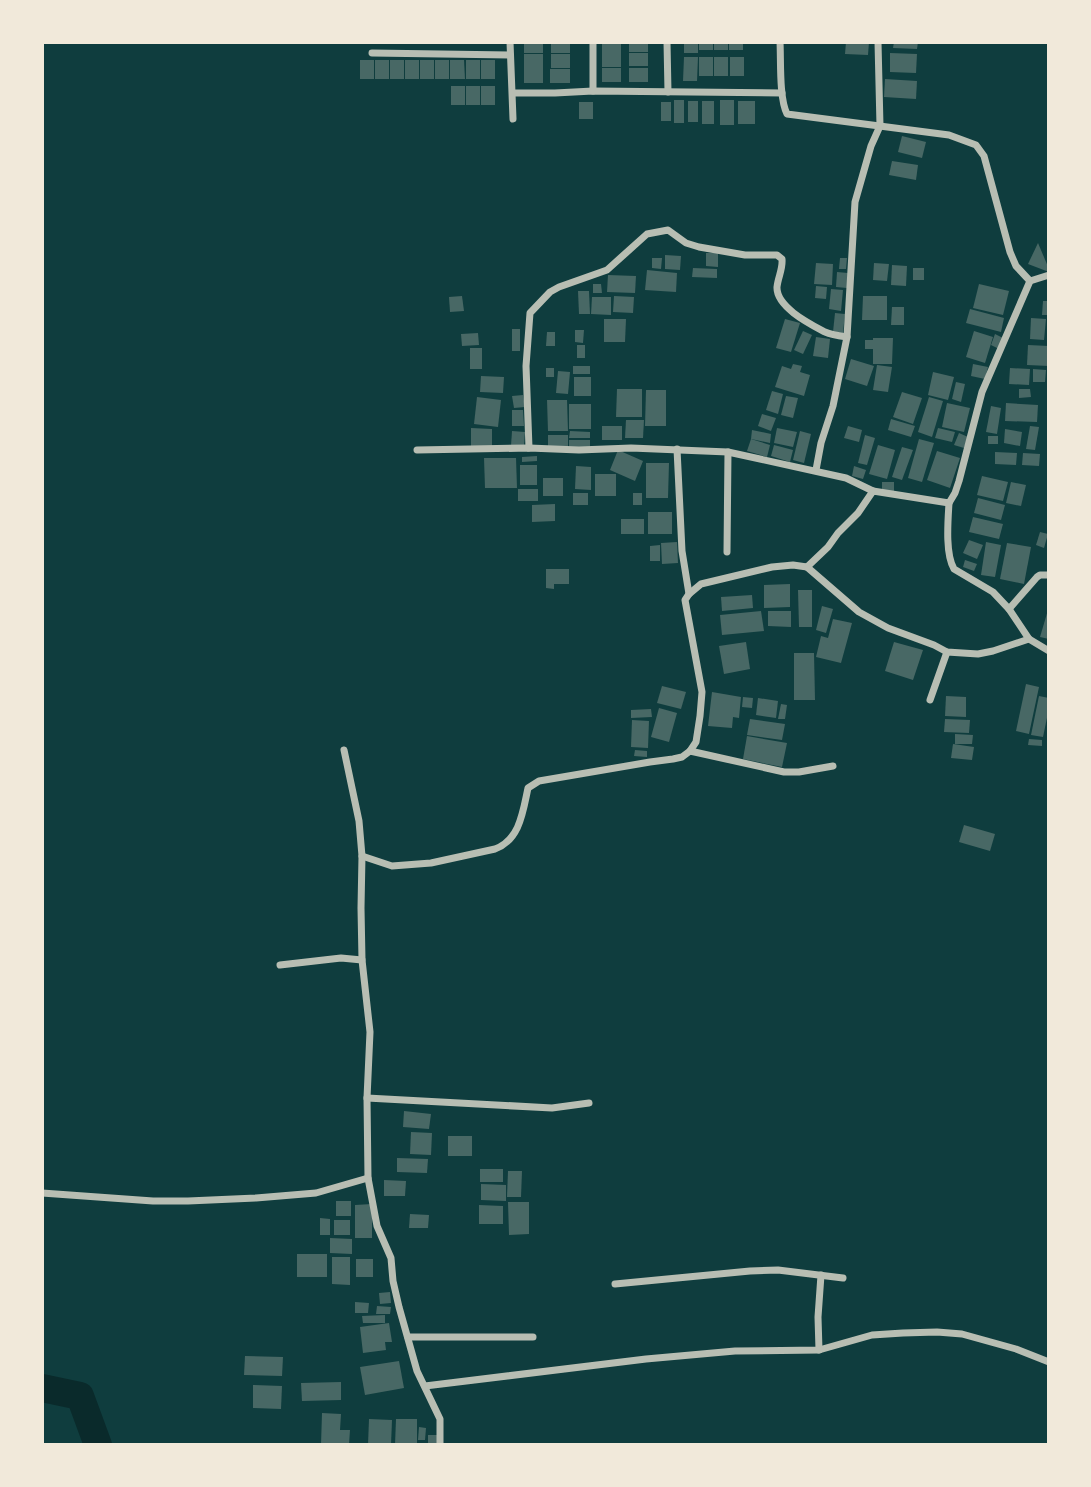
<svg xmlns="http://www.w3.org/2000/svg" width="1091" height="1487" viewBox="0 0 1091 1487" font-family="Roboto,sans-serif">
<rect width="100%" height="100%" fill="#0f3d3e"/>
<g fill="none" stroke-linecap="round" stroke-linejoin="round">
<polyline stroke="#0a2a2b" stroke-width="28" points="42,1388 80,1396 98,1445"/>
</g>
<g fill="#486865">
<rect x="524" y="42" width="19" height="11"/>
<rect x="551" y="42" width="19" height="11"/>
<rect x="602" y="42" width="19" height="25"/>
<rect x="629" y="42" width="19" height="10"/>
<rect x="684" y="42" width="14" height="11"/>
<rect x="699" y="42" width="14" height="8"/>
<rect x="714" y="42" width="14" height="8"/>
<rect x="729" y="42" width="14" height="8"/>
<polygon points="846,42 869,42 868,55 845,54"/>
<polygon points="894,42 918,42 917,49 893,48"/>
<rect x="629" y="53" width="19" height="13"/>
<polygon points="890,53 917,54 916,73 890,72"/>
<rect x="524" y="54" width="19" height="29"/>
<rect x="551" y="54" width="19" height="14"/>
<polygon points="684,57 698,57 697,81 683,81"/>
<rect x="699" y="57" width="14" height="19"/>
<rect x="714" y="57" width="14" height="19"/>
<rect x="730" y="57" width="14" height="19"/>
<rect x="360" y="60" width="14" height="19"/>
<rect x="375" y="60" width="14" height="19"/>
<rect x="390" y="60" width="14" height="19"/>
<rect x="405" y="60" width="14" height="19"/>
<rect x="420" y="60" width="14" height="19"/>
<rect x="435" y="60" width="14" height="19"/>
<polygon points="450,60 464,60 465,79 450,79"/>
<rect x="466" y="60" width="14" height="19"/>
<rect x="481" y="60" width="14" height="19"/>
<rect x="602" y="68" width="19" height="14"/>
<rect x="629" y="68" width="19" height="14"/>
<rect x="550" y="69" width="20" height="14"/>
<polygon points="885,79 917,81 916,99 884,97"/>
<rect x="451" y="86" width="14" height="19"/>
<rect x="466" y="86" width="14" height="19"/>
<rect x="481" y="86" width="14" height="19"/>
<rect x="674" y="100" width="10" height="23"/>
<rect x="720" y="100" width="14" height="25"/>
<rect x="688" y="101" width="10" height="21"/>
<rect x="702" y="101" width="12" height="23"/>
<rect x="738" y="101" width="17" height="23"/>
<rect x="579" y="102" width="14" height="17"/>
<rect x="661" y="102" width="10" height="19"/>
<polygon points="902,136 926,142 922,158 898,152"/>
<polygon points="892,161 918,165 916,180 889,175"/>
<polygon points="1038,243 1049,269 1049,272 1028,264"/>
<polygon points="706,253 718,253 718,267 706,266"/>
<polygon points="665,255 681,256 680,270 665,269"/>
<polygon points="652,258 662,258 661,269 652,268"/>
<polygon points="840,258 847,258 846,269 839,269"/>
<polygon points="816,263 833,264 832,285 814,284"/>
<polygon points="874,263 889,264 887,281 873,280"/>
<polygon points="892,265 907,266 906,286 891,285"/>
<polygon points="693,268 717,269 717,278 692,277"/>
<rect x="913" y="268" width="11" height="12"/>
<polygon points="647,270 677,273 676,292 645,290"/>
<polygon points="837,272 848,273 847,288 836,287"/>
<polygon points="608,275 636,276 635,293 607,292"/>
<polygon points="593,284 601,284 602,293 593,293"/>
<polygon points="979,284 1009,291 1003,315 973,308"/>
<polygon points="816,286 827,287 826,299 815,298"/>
<polygon points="831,289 843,290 841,311 829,309"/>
<polygon points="578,291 589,291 590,314 579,314"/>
<polygon points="462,296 464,311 450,312 449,297"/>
<polygon points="614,296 634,297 633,313 613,312"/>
<polygon points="863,296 887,296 887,320 862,320"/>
<polygon points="592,297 611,297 611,315 591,314"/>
<polygon points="1043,301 1049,301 1049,315 1042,315"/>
<polygon points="892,307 904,307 904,325 891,325"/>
<polygon points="970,309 1004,318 1001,332 966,323"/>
<polygon points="835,313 845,314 843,333 833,332"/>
<polygon points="1031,318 1046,319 1044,340 1030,339"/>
<polygon points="604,319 626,319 625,342 604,342"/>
<polygon points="785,319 800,323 791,352 776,348"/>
<rect x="512" y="329" width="8" height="22"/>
<polygon points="575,330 584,330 583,343 575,342"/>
<polygon points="803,331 812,335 803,354 794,350"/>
<polygon points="974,331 993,337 985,363 966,357"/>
<polygon points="547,332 555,332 555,346 546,346"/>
<polygon points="478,333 479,345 462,346 461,334"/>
<polygon points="995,334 1003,338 999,349 991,345"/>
<polygon points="816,337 830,339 828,358 813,356"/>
<polygon points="873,338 893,338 892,364 873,364 873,349 865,349 865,340 873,340"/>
<rect x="577" y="345" width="8" height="13"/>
<polygon points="1028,345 1049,346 1049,366 1027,365"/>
<rect x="470" y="348" width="12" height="21"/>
<polygon points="851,359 874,366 867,386 845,379"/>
<polygon points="793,364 802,366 800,372 810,375 804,396 775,387 782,366 791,369"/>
<polygon points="973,364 988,367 985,379 971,376"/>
<polygon points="877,365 892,367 888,392 873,390"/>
<rect x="573" y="366" width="17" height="8"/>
<rect x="546" y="368" width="8" height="9"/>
<polygon points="1010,368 1030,369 1029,385 1009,384"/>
<polygon points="1033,369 1046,370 1045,382 1033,382"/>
<polygon points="558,371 570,372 568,394 556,393"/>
<polygon points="933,372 954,377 948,400 928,395"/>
<polygon points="481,376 504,377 503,393 480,392"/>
<rect x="574" y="377" width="17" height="19"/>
<polygon points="956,382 965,384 961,402 952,399"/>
<polygon points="617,389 642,389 642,417 616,417"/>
<polygon points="1019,389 1030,389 1031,397 1019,398"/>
<polygon points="646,390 666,390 666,426 645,426"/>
<polygon points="772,391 783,394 778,414 766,410"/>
<polygon points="902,392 922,398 913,424 893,417"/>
<polygon points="523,395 525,407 514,408 512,396"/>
<polygon points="786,396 798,398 793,418 781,415"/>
<polygon points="477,397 501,400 498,427 474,424"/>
<polygon points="929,397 943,401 932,437 918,432"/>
<polygon points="547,400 567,400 568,431 548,431"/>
<polygon points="947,403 970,408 964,432 942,427"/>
<polygon points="1006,403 1038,405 1037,422 1005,421"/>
<rect x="569" y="404" width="22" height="25"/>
<polygon points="991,406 1001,408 997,434 986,432"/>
<polygon points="512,410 523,410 524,426 512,426"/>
<polygon points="762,414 776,418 771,431 758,426"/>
<polygon points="891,419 915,426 911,437 888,430"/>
<polygon points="626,420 644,420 643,438 625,438"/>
<rect x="602" y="426" width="20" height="14"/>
<polygon points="848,426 862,430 859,442 844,438"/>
<polygon points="1030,426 1039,427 1035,450 1026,449"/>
<polygon points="471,428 492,429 492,447 471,446"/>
<polygon points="777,428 797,432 793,447 774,443"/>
<polygon points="938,428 955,432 952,442 935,438"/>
<polygon points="1005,429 1022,432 1020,446 1004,443"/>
<polygon points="752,430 771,434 770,443 751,439"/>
<polygon points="512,431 525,432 524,446 511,446"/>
<polygon points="570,431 590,432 590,438 569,438"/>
<polygon points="800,431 811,434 804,463 793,460"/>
<polygon points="959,433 968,437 964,448 954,445"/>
<rect x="548" y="435" width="20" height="13"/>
<polygon points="865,435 875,438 867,465 858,463"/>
<rect x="988" y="436" width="10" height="8"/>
<polygon points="751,439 770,445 767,457 747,451"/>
<polygon points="919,439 934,443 922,482 908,478"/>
<polygon points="569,440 590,440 590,448 569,449"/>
<polygon points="774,445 793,450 790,462 771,456"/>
<polygon points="878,445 895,450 887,479 869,474"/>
<polygon points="902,447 913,450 902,480 892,477"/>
<polygon points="618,450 643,461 635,481 610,470"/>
<polygon points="937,451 960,458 950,488 927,480"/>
<polygon points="995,452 1017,453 1016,465 995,464"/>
<polygon points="1023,453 1040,454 1039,466 1022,465"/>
<polygon points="537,456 537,461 522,462 522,457"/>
<polygon points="484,458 516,458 517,488 485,488"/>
<polygon points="646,463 669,463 668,498 646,498"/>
<rect x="520" y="465" width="17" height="20"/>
<polygon points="576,466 591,467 591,490 575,489"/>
<polygon points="854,466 866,470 863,479 852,476"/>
<rect x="595" y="474" width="21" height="22"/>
<polygon points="982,476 1008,482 1003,501 977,495"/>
<rect x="543" y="478" width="20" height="18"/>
<rect x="882" y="482" width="12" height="9"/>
<polygon points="1011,482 1026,485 1021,506 1006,503"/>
<rect x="518" y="489" width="20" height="12"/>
<rect x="573" y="493" width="15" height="12"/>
<rect x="633" y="493" width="9" height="12"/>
<polygon points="978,498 1005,505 1001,520 974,513"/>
<polygon points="555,504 555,521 532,522 532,505"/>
<rect x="648" y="512" width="24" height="22"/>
<polygon points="973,517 1003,524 999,539 969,532"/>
<rect x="621" y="519" width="23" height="15"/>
<polygon points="1040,532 1048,534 1044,548 1036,545"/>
<polygon points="969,540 983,545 977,559 963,553"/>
<polygon points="677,542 678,563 662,564 661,543"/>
<polygon points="986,542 1001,545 995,577 981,575"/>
<polygon points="1007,543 1031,547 1024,584 1000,579"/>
<polygon points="660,545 660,561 650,561 650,546"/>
<polygon points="965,560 977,564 974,571 963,567"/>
<polygon points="546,569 569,569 569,584 554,584 554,589 546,588"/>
<polygon points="790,584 790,607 764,608 764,585"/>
<polygon points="798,590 812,590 812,627 799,627"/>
<polygon points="752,595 753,608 722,611 721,597"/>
<polygon points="822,606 833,609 826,633 816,630"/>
<polygon points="1048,610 1049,610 1049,639 1040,637"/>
<polygon points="761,611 764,631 722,635 720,615"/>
<polygon points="768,611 791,611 791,627 768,626"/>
<polygon points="833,619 852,623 841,663 816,657 821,636 828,638"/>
<polygon points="746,642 750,669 724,674 719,646"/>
<polygon points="894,642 923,650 913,680 885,671"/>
<polygon points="794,653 814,653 815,700 794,700"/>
<polygon points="1026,684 1039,687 1029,734 1016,731"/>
<polygon points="662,686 686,692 681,709 657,703"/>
<polygon points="712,692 741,697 739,718 733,717 732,728 708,726"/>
<polygon points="946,696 966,697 966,717 945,716"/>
<polygon points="1039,696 1049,698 1049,708 1043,737 1031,735"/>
<polygon points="743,697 753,698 752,708 742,707"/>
<polygon points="758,698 778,701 776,718 756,715"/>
<polygon points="781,704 787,705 785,719 778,719"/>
<polygon points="659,708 677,713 669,742 651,737"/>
<polygon points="651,709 652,717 631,718 631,710"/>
<polygon points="750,719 785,724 782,740 747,735"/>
<polygon points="945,719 970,720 969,733 944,732"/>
<polygon points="632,720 649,721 648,748 631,747"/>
<polygon points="955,734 973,735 972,744 955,744"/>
<polygon points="747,736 787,743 782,767 743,759"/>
<polygon points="1029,739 1042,740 1042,746 1028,745"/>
<polygon points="953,744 974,747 972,760 951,758"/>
<polygon points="635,750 647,751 647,757 634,756"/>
<polygon points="964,825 995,834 990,851 959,842"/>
<polygon points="404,1111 431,1114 429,1129 403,1127"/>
<polygon points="411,1132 432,1133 431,1155 410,1154"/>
<rect x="448" y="1136" width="24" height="20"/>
<polygon points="397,1158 428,1159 427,1173 397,1172"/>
<rect x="480" y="1169" width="23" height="13"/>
<polygon points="508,1171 522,1171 521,1197 507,1197"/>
<polygon points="384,1180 406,1181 405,1196 384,1196"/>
<polygon points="481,1184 506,1185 506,1201 481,1200"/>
<rect x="336" y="1201" width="15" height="15"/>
<polygon points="508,1202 529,1202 529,1234 509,1235"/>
<polygon points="372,1204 372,1238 355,1238 355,1205"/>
<polygon points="479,1205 503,1206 503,1224 479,1224"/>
<polygon points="410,1214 429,1215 428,1228 409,1228"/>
<polygon points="320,1218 330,1219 330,1235 320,1235"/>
<rect x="334" y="1220" width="16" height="15"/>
<polygon points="330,1238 352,1239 352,1254 330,1253"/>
<rect x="297" y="1254" width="30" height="23"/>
<polygon points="332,1257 350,1257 350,1285 332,1284"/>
<rect x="356" y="1259" width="17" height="18"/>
<polygon points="390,1292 391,1303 380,1304 379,1293"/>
<polygon points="355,1302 369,1303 368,1313 355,1313"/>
<polygon points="377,1306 391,1307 390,1314 376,1314"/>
<polygon points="385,1315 385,1323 363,1323 362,1316"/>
<polygon points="389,1323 392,1342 385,1342 386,1350 363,1353 360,1327"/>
<polygon points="245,1356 283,1357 282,1376 244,1375"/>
<polygon points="399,1361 404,1388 365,1395 360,1367"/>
<polygon points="341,1382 341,1400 302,1401 301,1383"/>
<polygon points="253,1385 282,1386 281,1409 253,1408"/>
<polygon points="322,1413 341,1414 340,1430 350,1430 349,1445 321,1445"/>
<polygon points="369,1419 392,1420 391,1445 368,1445"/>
<polygon points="396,1419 417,1419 417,1445 395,1445"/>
<polygon points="419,1427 426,1428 425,1440 418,1440"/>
<rect x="428" y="1435" width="9" height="10"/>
</g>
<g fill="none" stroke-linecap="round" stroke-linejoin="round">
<g stroke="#b8beb3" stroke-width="7">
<polyline points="510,42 513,119"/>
<polyline points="593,42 593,91"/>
<polyline points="667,42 668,92"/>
<path d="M780 42C781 61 779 98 787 114L949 135 976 145 984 156 1010 252 1016 266 1030 281"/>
<polyline points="372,53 510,55"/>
<polyline points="513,93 555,93 593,91 782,93"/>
<path d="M529 448 526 366 530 313 550 292 559 287 607 270 647 234 668 230 686 243 699 247 745 255H777L782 259C783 269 778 277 777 287 776 307 810 324 825 332 832 335 840 336 847 337"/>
<polyline points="677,449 682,551 689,594"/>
<polyline points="417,450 529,448 579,450 631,448 728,452 846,478 873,491"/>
<polyline points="816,470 821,443 833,406 847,337 855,202 871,146 880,126 878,42"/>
<path d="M949 503C948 520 945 554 954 569L993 592 1009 609 1029 639 1049 651"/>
<polyline points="727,552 728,452"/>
<polyline points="807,567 859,612 888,628 934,645 947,652 978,654 993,651 1029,639"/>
<polyline points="1009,609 1037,577 1040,575 1049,575"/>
<polyline points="930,700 947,652"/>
<polyline points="344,750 359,821 362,856 361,908 362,960 370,1032 367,1098 368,1178 377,1226 391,1258 393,1281 399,1307 417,1371 440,1419 440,1445"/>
<polyline points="690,751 784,772 799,772 833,766"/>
<path d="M362 856 392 866 431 863 495 849C520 840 523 811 528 788L539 781 650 762 673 759 682 757 690 751 696 742 700 716 702 692 685 600 689 594 701 584 772 567 793 565 807 567 828 547 838 533 858 513 873 491 949 503 955 493 959 481 982 392 1030 281 1049 275"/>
<polyline points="280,965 341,958 362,960"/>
<polyline points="367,1098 552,1108 589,1103"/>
<polyline points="42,1193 153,1201 188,1201 256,1198 316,1193 368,1178"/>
<polyline points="615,1284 750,1271 778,1270 843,1278"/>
<polyline points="408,1337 533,1337"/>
<polyline points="819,1350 818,1317 821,1275"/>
<polyline points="425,1386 646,1359 735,1351 819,1350 872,1335 903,1333 937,1332 962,1334 1016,1349 1049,1362"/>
</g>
</g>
<rect width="1091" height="1487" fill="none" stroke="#f1e9da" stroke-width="88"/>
</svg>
